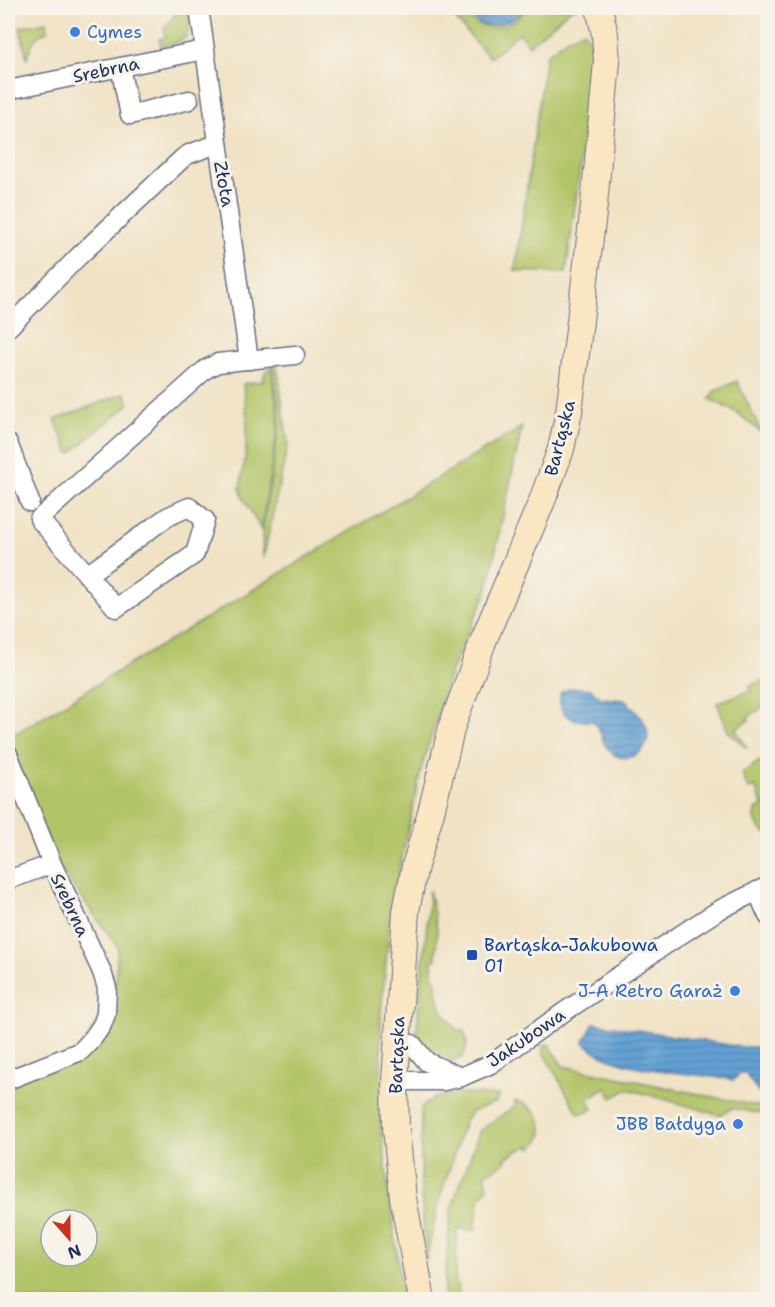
<svg xmlns="http://www.w3.org/2000/svg" width="775" height="1307" viewBox="0 0 775 1307" font-family="'Shantell Sans',sans-serif">
<defs>
<pattern id="water-rules" width="6" height="5" patternUnits="userSpaceOnUse" patternTransform="scale(1.5)"><rect width="6" height="5" fill="#63a1d4"/><path d="M0 2.5h6" fill="none" stroke="#5184af"/></pattern>
</defs>
<rect width="100%" height="100%" fill="#f7f3e8"/>
<filter id="ink" filterUnits="userSpaceOnUse"><feTurbulence type="fractalNoise" baseFrequency=".0167" numOctaves="2"/><feDisplacementMap in="SourceGraphic" scale="12" xChannelSelector="R" yChannelSelector="G"/><feConvolveMatrix kernelMatrix="1 2 1 2 8 2 1 2 1" color-interpolation-filters="sRGB"/></filter>
<filter id="wash" filterUnits="userSpaceOnUse"><feTurbulence type="fractalNoise" baseFrequency=".008" numOctaves="4" result="noise"/><feDisplacementMap in="SourceGraphic" scale="24" xChannelSelector="R" yChannelSelector="G"/><feGaussianBlur stdDeviation="1.35" result="paint"/><feColorMatrix in="noise" values="0 0 0 0 0 0 0 0 0 0 0 0 0 0 0 0 0 1.4 0 .05"/><feComposite in="paint" operator="in"/></filter>
<g filter="url(#wash)">
<rect width="100%" height="100%" fill="#f0e2c5"/>
<g fill="#b2c467" stroke="#667a62" stroke-width="1.5" fill-rule="evenodd">
<path d="M188 8C193 34 189 42 161 46L159 39 166 37 164 28 180 9Z"/>
<path d="M453 8H463C471 30 499 31 517 19 520 16 523 11 526 8H576L571 9 529 45 519 33 490 58 448 11Z"/>
<path d="M47 22 48 31C33 36 31 45 27 58L20 27Z"/>
<polygon points="583,31 591,40 592,58 590,93 566,273 515,271 546,55 568,38"/>
<polygon points="274,365 277,365 288,444 263,559 262,533 279,427 279,411 273,369 271,369 278,411 278,427 261,530 243,498 240,488 246,452 247,417 243,384 263,381 265,372"/>
<polygon points="737,381 762,433 736,412 710,399 715,391"/>
<polygon points="125,393 129,404 70,454 55,420"/>
<path d="M522 427 487 591 450 673 421 770 392 903 381 1010V1129L403 1299 8 1300V1082L81 1051 115 987 118 947 56 863 10 743 13 735ZM51 1220H87V1256H51Z"/>
<polygon points="767,679 767,704 747,718 749,720 735,729 747,748 728,731 717,703 751,690 749,686"/>
<path d="M760 761 767 771V834C759 831 753 819 755 811L763 806 755 787 748 789 742 773Z"/>
<path d="M429 890 437 929 436 959 431 961 441 1009 458 1031 464 1030C468 1040 467 1046 463 1057 447 1066 435 1057 420 1049L417 1042C417 991 428 941 429 890Z"/>
<polygon points="548,1044 563,1066 767,1108 767,1115 732,1108 720,1115 628,1089 612,1098 606,1087 588,1099 593,1109 585,1113 578,1113 543,1052 543,1046"/>
<path d="M499 1095 496 1102 471 1112 465 1120 438 1204 426 1261 421 1190V1109C435 1087 477 1095 499 1095Z"/>
<path d="M515 1101C537 1103 554 1134 531 1148L529 1145 505 1158 506 1162 485 1174 488 1187 479 1200 475 1230 458 1229 455 1277 460 1299H445L444 1290 451 1210 480 1130 515 1106Z"/>
</g>
<g fill="url(#water-rules)" stroke="#3f6899" stroke-width="1.5">
<path d="M465 9V8H524C519 15 514 20 505 22 485 28 478 26 465 9Z"/>
<path d="M572 688 591 689 601 698 625 700C632 708 642 716 646 726 654 745 634 765 615 755 600 747 604 731 593 721 574 723 555 716 561 692Z"/>
<path d="M594 1023 741 1047H767V1095L759 1093 745 1073H740L734 1080C694 1072 611 1073 584 1042Z"/>
</g>
</g>
<g filter="url(#ink)">
<g fill="none" stroke-linecap="round" stroke-linejoin="round">
<defs>
<g id="street">
<polyline points="199,8 249,360"/>
<polyline points="120,67 130,115 189,100"/>
<polyline points="8,90 204,50"/>
<polyline points="8,328 79,256 184,157 189,154 217,144"/>
<polyline points="8,443 30,502"/>
<polyline points="87,575 167,517 189,507 205,520 195,554 116,608 39,519 206,369 218,363 295,355"/>
<polyline points="8,754 52,864 102,972 107,988 106,1014 102,1025 93,1038 81,1051 8,1080"/>
<polyline points="8,880 52,864"/>
<polyline points="757,891 768,916"/>
<polyline points="412,1044 427,1062 461,1077"/>
<polyline points="395,1081 444,1081 461,1077 491,1064 564,1012 694,926 719,910 768,886"/>
</g>
<polyline id="secondary" points="422,1300 403,1198 396,1129 395,1081 406,911 415,866 431,812 452,726 484,639 542,501 561,449 569,412 594,205 607,62 605,35 599,8"/>
</defs>
<use href="#street" stroke="#666e82" stroke-width="21"/>
<use href="#secondary" stroke="#666e82" stroke-width="28"/>
<use href="#street" stroke="#fff" stroke-width="18"/>
<use href="#secondary" stroke="#fbe6c4" stroke-width="26"/>
</g>
</g>
<g fill="#3f7fe0" stroke="#f7f3e8" stroke-width="2">
<circle cx="75" cy="32" r="6"/>
<circle cx="735" cy="991" r="6"/>
<circle cx="738" cy="1124" r="6"/>
</g>
<rect fill="#1a4fb4" stroke="#f7f3e8" stroke-width="2" x="466" y="949" width="12" height="12" rx="3"/>
<g text-anchor="middle" dominant-baseline="central" stroke-width="6" stroke-linejoin="round" paint-order="stroke">
<g font-size="18" fill="#366cbe" stroke="#f7f3e8" text-anchor="end">
<text x="87" y="32" text-anchor="start">Cymes</text>
<text x="723" y="991">J-A Retro Garaż</text>
<text x="726" y="1124">JBB Bałdyga</text>
</g>
<g font-size="18" fill="#1b2f5e" stroke="#f7f3e8">
<text transform="translate(106 70) rotate(-12)">Srebrna</text>
<text transform="translate(224 184) rotate(80)">Złota</text>
<text transform="translate(560 438) rotate(-76)">Bartąska</text>
<text transform="translate(70 905) rotate(65)">Srebrna</text>
<text transform="translate(526 1038) rotate(-34)">Jakubowa</text>
<text transform="translate(397 1055) rotate(-88)">Bartąska</text>
</g>
<g font-size="18" fill="#164399" stroke="#f7f3e8" text-anchor="start">
<text x="484" y="945">Bartąska-Jakubowa<tspan x="484" dy="21">01</tspan></text>
</g>
</g>
<rect width="775" height="1307" fill="none" stroke="#f7f3e8" stroke-width="30"/>
<g transform="translate(69 1238) rotate(159)"><circle r="28" fill="#f7f3e8" stroke="#9fa5b1" stroke-width="1.5"/>
<path d="M0-4.5L10 22L0 15L-10 22Z" fill="#c8321e"/>
<text y="-9" font-size="16" font-weight="bold" text-anchor="middle" fill="#1b2f5e">N</text>
</g>
</svg>
